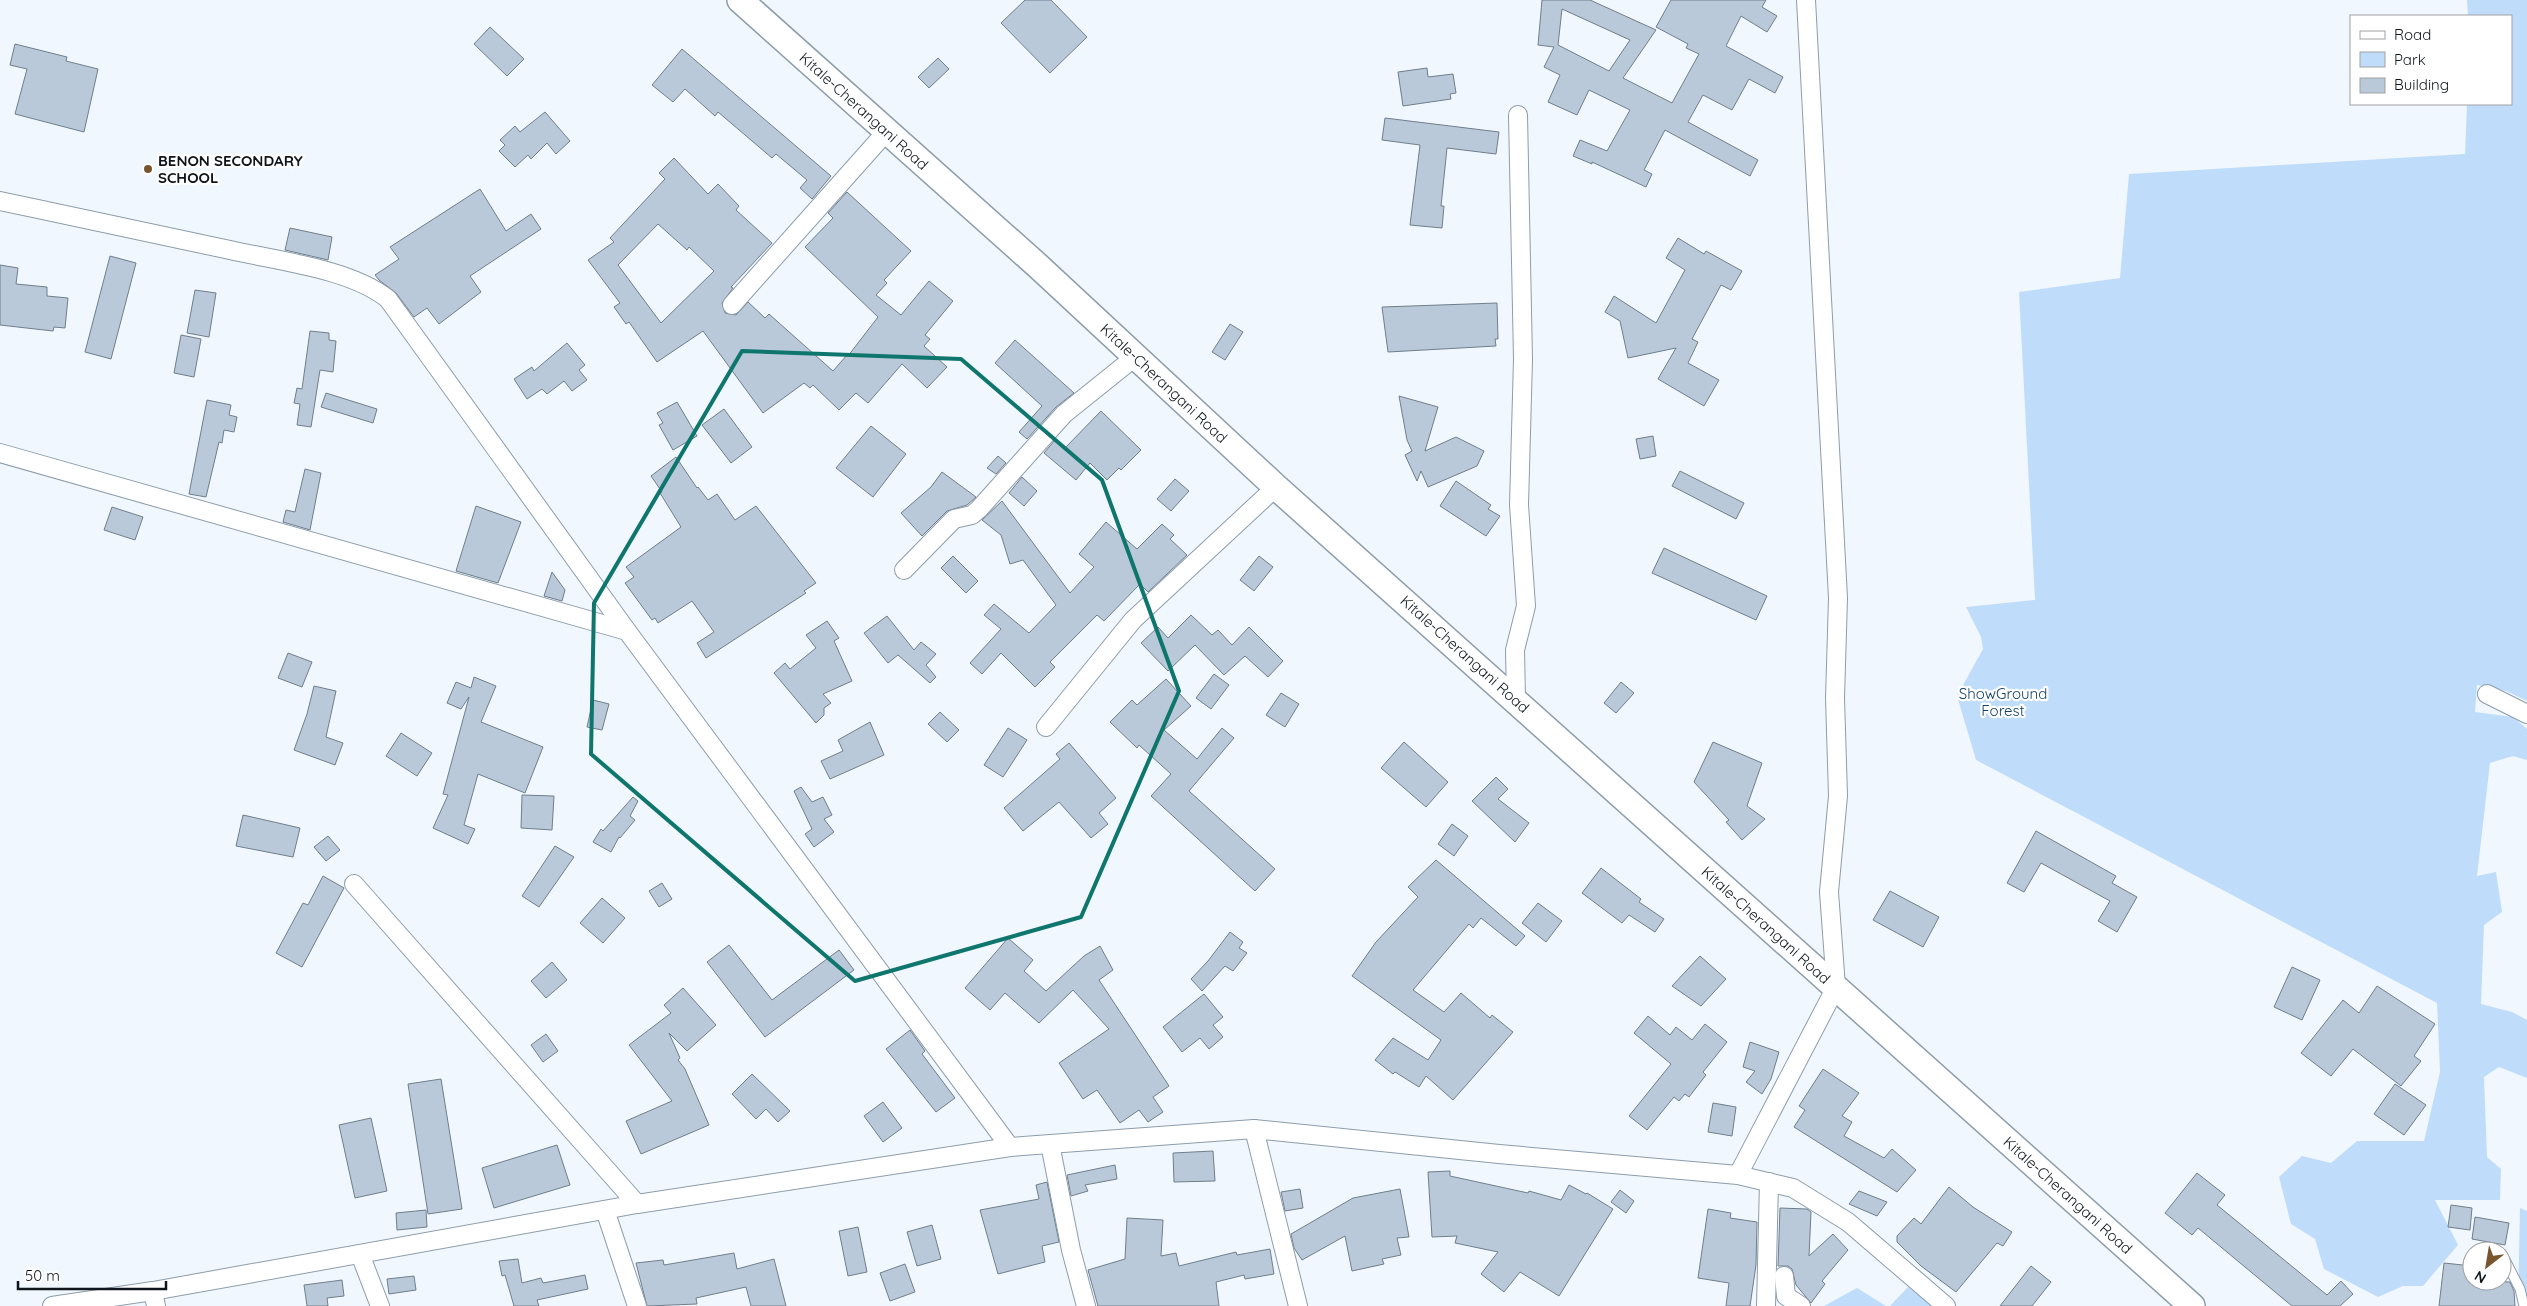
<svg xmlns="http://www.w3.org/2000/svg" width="2527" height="1306" viewBox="0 0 2527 1306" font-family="Quicksand,sans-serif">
<rect width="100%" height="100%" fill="#f1f7fe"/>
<g fill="#bfddfa">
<polygon points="2467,0 2527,0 2527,701 2506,691 2477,685 2475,712 2513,717 2527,729 2527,760 2513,756 2490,763 2477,876 2496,872 2502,912 2484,925 2481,1004 2512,1012 2527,1020 2527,1078 2499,1067 2484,1077 2487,1157 2501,1169 2500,1200 2435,1200 2458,1245 2423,1286 2403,1286 2378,1297 2324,1269 2315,1239 2291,1224 2279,1177 2302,1156 2331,1163 2357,1141 2424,1141 2440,1072 2437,1003 1976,760 1957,696 1983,649 1981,637 1966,607 2035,600 2019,292 2120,278 2129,174 2465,154 2467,104 2511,104 2511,16 2468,16"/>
<polygon points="2520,1208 2527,1211 2527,1306 2518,1306"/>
<polygon points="1908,1287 1935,1306 1890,1306"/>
<polygon points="1857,1288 1886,1306 1824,1306"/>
</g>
<g fill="#b9c9d9" stroke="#6f7e8c" fill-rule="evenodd">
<polygon points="1025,0 1051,0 1087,37 1050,73 1001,23"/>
<path d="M1542 0H1590L1656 30 1623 78 1672 103 1699 54 1686 48 1688 44 1656 27 1671 0H1766L1762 7 1777 16 1767 32 1741 16 1726 46 1783 77 1775 93 1749 79 1732 110 1703 95 1688 122 1758 160 1750 176 1665 130 1644 170 1652 174 1646 187 1592 162V164L1573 156 1580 140 1607 151 1630 110 1589 90 1577 115 1548 102 1560 75 1544 67 1554 47 1538 45ZM1562 9 1630 40 1609 71 1558 45Z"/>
<polygon points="490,27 524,59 507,76 474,44"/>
<polygon points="15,44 67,57 66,61 98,69 84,132 15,114 27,69 10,65"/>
<polygon points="682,49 831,176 812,199 800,188 807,180 776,154 772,158 718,112 715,116 685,89 673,102 652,85"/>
<polygon points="938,58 949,69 929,88 918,77"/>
<polygon points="1427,68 1428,77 1453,74 1456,93 1450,94 1451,99 1403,106 1398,72"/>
<polygon points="545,112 570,141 556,154 547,143 531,159 528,155 515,167 499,151 505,145 500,140 515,126 520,132"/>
<polygon points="1385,118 1499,132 1496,154 1447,148 1441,206 1444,206 1442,228 1410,225 1420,145 1382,140"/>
<path d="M674 158 708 194 718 184 739 206 736 210 772 243 731 287 733 288 722 303 725 313 736 315 748 302 765 318 769 314 833 371 847 355 848 356 878 317 805 247 833 218 828 213 847 192 911 251 884 280 887 283 876 295 901 315 929 281 953 301 925 335 930 339 924 346 947 367 927 388 902 364 868 403 856 393 839 410 813 385 810 388 804 383 763 413 703 331 657 362 629 322 626 324 614 307 620 303 588 260 614 242 610 238 665 179 659 173ZM658 224 687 250 689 247 714 271 661 323 618 265Z"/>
<polygon points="480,189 506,231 531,214 541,229 470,276 481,292 439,324 427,308 414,317 396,293 379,280 375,275 399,259 390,247"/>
<polygon points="290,228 332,237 328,260 285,250"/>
<polygon points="1678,238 1704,254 1706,251 1742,271 1731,290 1721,285 1692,339 1698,342 1688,363 1719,380 1704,406 1658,379 1676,348 1628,358 1620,321 1605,312 1614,296 1656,323 1685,270 1666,258"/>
<polygon points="110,256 136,263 111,359 85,352"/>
<polygon points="0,265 18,268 16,284 47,287 47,296 68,298 65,328 54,327 53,331 0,325"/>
<polygon points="195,290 216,293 209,337 187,333"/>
<polygon points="1497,303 1498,339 1495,339 1496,346 1388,352 1382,307"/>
<polygon points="1230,324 1243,332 1225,360 1212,352"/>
<polygon points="310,331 329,333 329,340 336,341 333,372 320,370 311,427 297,425 300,404 294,403 297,388 302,389"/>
<polygon points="181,335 201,339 194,377 174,373"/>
<polygon points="1015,340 1074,393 1056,407 1027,439 1019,432 1042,406 995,363"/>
<polygon points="567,343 585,365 579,370 587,380 572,391 564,381 547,394 542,389 527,399 514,379 532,367 534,371"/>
<polygon points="326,393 377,409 373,423 321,407"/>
<polygon points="1399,396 1438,407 1425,451 1456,437 1484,451 1477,466 1428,487 1421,471 1417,481 1405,455 1412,451 1407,440"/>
<polygon points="207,400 231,405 229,415 237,417 234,432 224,430 222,443 219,442 206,497 189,494"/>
<polygon points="677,402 697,436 673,450 659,425 663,423 657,413"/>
<polygon points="724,409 752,447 731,463 702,425"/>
<polygon points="1101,411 1141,450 1121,470 1119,468 1107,480 1090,463 1076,480 1044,453 1055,440 1065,448"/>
<polygon points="871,426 906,454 873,497 836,468"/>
<polygon points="1653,436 1656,456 1640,459 1636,439"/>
<polygon points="998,456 1006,463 996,474 987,468"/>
<polygon points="676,457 697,488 698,487 708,500 717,494 735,520 756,506 816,583 804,591 806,593 706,658 697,643 714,632 692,601 658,623 655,618 652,620 625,583 634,577 626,567 681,527 660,493 662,492 651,476"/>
<polygon points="305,469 321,473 310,530 283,522 286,510 295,512"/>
<polygon points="1680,471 1744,503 1736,519 1672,486"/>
<polygon points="942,472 976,497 967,505 947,511 922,536 901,513 931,487"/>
<polygon points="1022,477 1037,491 1024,506 1009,493"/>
<polygon points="1175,479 1189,491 1171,511 1157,499"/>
<polygon points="1456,481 1491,505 1488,509 1500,516 1486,536 1440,506"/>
<polygon points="1002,501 1070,593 1094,567 1079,554 1106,522 1137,549 1162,524 1174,535 1170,539 1187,555 1148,592 1140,584 1104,621 1097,615 1050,662 1055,667 1035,687 1001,653 982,674 970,663 1001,629 984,615 994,604 1029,633 1056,605 1023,560 1010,564 1001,535 982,520"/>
<polygon points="476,506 521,522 498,583 456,571"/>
<polygon points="112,507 143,517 135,540 104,530"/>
<polygon points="1664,548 1767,596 1756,620 1652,573"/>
<polygon points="953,556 978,581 966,593 941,568"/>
<polygon points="1259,556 1273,567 1254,591 1240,580"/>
<polygon points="552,572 565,590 562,601 544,596"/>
<polygon points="1191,615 1212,635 1218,630 1232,645 1249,627 1283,661 1268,677 1245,656 1224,675 1195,645 1168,671 1141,643 1158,627 1168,638"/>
<polygon points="887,616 914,650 921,642 936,654 926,665 936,677 930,683 898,655 888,663 864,633"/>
<polygon points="827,621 839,638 834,641 852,681 823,694 831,703 824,708 824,715 816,723 774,673 785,663 790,669 816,648 806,635"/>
<polygon points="288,653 312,662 302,687 278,678"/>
<polygon points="1214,674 1229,685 1211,709 1196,698"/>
<polygon points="474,677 496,686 481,722 543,747 525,793 478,774 464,825 475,829 468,844 433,828 448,795 443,794 469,697 461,709 447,703 456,682 471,688"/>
<polygon points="1166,679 1191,706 1164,730 1197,759 1222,728 1234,738 1189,791 1275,869 1255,891 1151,796 1171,774 1139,745 1137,748 1110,722 1132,700 1137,705"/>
<polygon points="1621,682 1634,693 1616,713 1604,703"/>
<polygon points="314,686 336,691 326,737 343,743 335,765 294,750 307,714"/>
<polygon points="1281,693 1299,704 1285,727 1266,715"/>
<polygon points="593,700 609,704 602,730 587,727"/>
<polygon points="940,712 959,730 947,742 928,724"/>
<polygon points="870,722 884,755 830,779 821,761 843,751 838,740"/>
<polygon points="1008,728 1027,740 1003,777 984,765"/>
<polygon points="401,733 432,753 417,776 386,756"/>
<polygon points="1404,742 1448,782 1426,807 1381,768"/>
<polygon points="1713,742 1762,763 1747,806 1765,819 1742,840 1726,822 1729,820 1694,782"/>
<polygon points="1069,743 1116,798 1099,813 1108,824 1091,838 1059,802 1023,831 1004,808 1060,759 1056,754"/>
<polygon points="1496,777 1508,789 1498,799 1529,823 1515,842 1472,801"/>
<polygon points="801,787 812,802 823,797 832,815 824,819 834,832 814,847 805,834 812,829 794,791"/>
<polygon points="522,795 554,796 552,830 521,828"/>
<polygon points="633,797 638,801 630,816 635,820 620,838 619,837 611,852 593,842 601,829 603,831"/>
<polygon points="243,815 300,828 293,857 236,846"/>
<polygon points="1452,824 1468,836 1454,856 1438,844"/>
<polygon points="2036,831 2116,876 2112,883 2137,897 2117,932 2098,921 2110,901 2041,863 2024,892 2007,883"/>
<polygon points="328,836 340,850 326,861 314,847"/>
<polygon points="555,846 574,857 539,907 522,896"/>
<polygon points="1436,860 1525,936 1516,946 1481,918 1473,928 1469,924 1413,990 1444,1012 1461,993 1490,1018 1492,1015 1513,1032 1453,1100 1426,1076 1419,1087 1395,1072 1393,1074 1375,1060 1393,1038 1428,1060 1441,1040 1352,976 1376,942 1418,897 1408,887"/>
<polygon points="1601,868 1641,899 1639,902 1664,919 1655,932 1629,915 1622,923 1582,893"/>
<polygon points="323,876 344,888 302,967 276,953 303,903 308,905"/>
<polygon points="662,883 672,899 659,907 649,891"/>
<polygon points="1890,891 1939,917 1923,947 1873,920"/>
<polygon points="602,898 625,918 603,943 580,923"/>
<polygon points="1538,903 1562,921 1546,942 1522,923"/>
<polygon points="1230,932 1243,942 1239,948 1247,953 1233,971 1225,966 1202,991 1191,979 1208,961"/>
<polygon points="1008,938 1033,960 1024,971 1046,991 1084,956 1100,946 1113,970 1099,980 1169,1086 1153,1097 1163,1112 1148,1122 1139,1110 1120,1123 1097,1090 1083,1099 1059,1063 1109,1029 1073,990 1039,1023 1005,993 990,1010 965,988"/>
<polygon points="729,945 772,1000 839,950 854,970 765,1037 707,962"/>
<polygon points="1700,956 1726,979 1701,1006 1672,986"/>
<polygon points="552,962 567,980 546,998 531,981"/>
<polygon points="2292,967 2320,980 2302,1020 2274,1007"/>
<polygon points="2377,986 2435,1024 2414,1056 2421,1061 2401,1086 2353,1049 2331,1076 2301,1053 2343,1000 2359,1013"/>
<polygon points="683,988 716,1025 687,1051 669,1033 680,1058 678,1060 685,1069 709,1125 641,1154 626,1121 672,1101 629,1045 671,1013 664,1005"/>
<polygon points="1204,994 1223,1017 1213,1025 1223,1037 1209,1049 1200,1038 1182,1052 1163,1027"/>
<polygon points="1648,1016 1670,1035 1676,1027 1692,1040 1705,1024 1727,1042 1703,1072 1706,1075 1689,1097 1685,1094 1679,1101 1674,1097 1647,1130 1629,1116 1671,1064 1634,1033"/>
<polygon points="910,1030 925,1051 922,1054 955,1098 936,1112 886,1049"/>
<polygon points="546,1034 558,1051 543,1062 531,1045"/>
<polygon points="1750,1042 1779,1052 1771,1079 1762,1094 1746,1082 1755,1071 1743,1067"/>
<polygon points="1823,1069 1859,1093 1842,1116 1852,1122 1844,1136 1884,1158 1892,1149 1916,1170 1897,1192 1794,1127 1805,1110 1799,1106"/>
<polygon points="752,1074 790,1111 778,1122 766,1109 756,1119 732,1094"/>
<polygon points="441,1079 462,1209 428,1214 408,1084"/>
<polygon points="2395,1084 2426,1105 2404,1135 2374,1114"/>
<polygon points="883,1102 902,1128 883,1142 864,1116"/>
<polygon points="1713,1103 1736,1107 1732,1136 1708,1132"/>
<polygon points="371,1118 387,1191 355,1198 339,1125"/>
<polygon points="557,1145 570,1185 494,1208 482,1168"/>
<polygon points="1213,1151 1215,1181 1174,1182 1173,1153"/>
<polygon points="1115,1165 1117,1179 1085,1185 1088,1191 1071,1196 1067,1175"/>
<polygon points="1450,1171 1450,1176 1528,1193 1529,1191 1561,1200 1569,1185 1586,1194 1587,1193 1613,1209 1559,1296 1520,1272 1504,1292 1481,1274 1498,1252 1455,1243 1457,1236 1432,1237 1428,1172"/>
<polygon points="2197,1173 2225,1195 2217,1205 2327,1295 2341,1281 2353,1294 2340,1306 2292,1306 2198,1228 2192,1235 2165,1213"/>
<polygon points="1047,1182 1059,1242 1042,1246 1045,1262 998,1274 980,1210 1039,1199 1036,1185"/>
<polygon points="1949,1187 1973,1207 2012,1232 2003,1246 1997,1243 1956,1292 1921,1266 1897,1242 1897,1236 1914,1218 1921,1224"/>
<polygon points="1300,1189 1303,1208 1285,1211 1281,1192"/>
<polygon points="1400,1189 1409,1237 1397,1238 1401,1255 1382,1259 1384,1264 1352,1271 1345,1236 1302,1260 1294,1248 1291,1234 1353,1198"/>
<polygon points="1620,1190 1634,1201 1626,1213 1611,1202"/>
<polygon points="1859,1191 1887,1202 1877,1216 1849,1204"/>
<polygon points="2451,1205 2472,1208 2470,1230 2448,1227"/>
<polygon points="1780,1208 1807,1209 1811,1212 1809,1256 1833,1234 1848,1250 1822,1281 1825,1284 1811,1303 1796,1285 1792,1269 1788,1266 1778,1266"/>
<polygon points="1708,1209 1731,1213 1730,1218 1757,1222 1756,1265 1750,1306 1726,1306 1729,1283 1698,1278"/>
<polygon points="426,1210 427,1227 397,1230 396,1213"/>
<polygon points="2475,1217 2509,1223 2505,1245 2472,1239"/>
<polygon points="1127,1218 1163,1220 1161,1256 1176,1253 1179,1266 1236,1252 1237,1255 1270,1249 1274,1274 1245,1279 1244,1275 1216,1282 1219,1306 1098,1306 1088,1270 1125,1259"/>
<polygon points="932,1225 941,1259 917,1266 907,1232"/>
<polygon points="858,1227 867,1272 848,1276 839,1231"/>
<polygon points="734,1253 737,1269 774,1259 786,1306 751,1306 746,1287 696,1298 697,1304 647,1306 636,1263 663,1260 664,1265"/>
<polygon points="518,1259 522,1283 541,1278 543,1283 585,1275 588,1289 537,1300 539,1306 514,1306 505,1275 502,1276 499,1261"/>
<polygon points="2444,1263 2472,1266 2472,1281 2510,1282 2514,1291 2515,1306 2439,1306"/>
<polygon points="905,1264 915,1292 890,1301 880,1273"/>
<polygon points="2031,1266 2051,1282 2032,1306 2000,1306"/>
<polygon points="414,1276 416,1290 389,1294 387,1279"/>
<polygon points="342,1280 344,1296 327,1298 328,1306 307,1306 304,1285"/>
</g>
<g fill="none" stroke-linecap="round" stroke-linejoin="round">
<defs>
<g id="service">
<polyline points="2487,1248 2494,1251"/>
<polyline points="2502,1254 2520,1289 2524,1306"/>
</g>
<g id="minor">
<path d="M0 201C77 217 154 234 230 250 278 261 351 269 388 299L627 631 1010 1147"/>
<polyline points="732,305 887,131"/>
<polyline points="0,453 627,631"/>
<polyline points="904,570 954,519 972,515 979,509 1064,414 1135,357"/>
<polyline points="2487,694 2527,714"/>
<polyline points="1516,700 1515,650 1526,606 1519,505 1523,359 1518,115"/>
<polyline points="1046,727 1133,620 1276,487"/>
<polyline points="354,884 637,1204"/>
<polyline points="1254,1129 1298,1306"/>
<polyline points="1050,1144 1071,1250 1086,1306"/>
<polyline points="1738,1175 1836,987 1829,892 1838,796 1835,698 1838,598 1806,0"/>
<polyline points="605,1210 637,1306"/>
<polyline points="360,1254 380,1306"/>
<polyline points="1784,1276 1786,1296 1801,1306"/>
<polyline points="153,1291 156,1306"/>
<polyline points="52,1306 153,1291 637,1204 1010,1147 1254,1129 1499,1154 1738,1175 1793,1188 1848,1222 1946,1306"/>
<polyline points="1766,1306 1769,1182"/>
</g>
<polyline id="secondary" points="740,0 1038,266 1276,487 2192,1306"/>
</defs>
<use href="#service" stroke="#8d9dac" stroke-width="11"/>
<use href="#minor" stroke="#8d9dac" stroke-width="20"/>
<use href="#secondary" stroke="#8d9dac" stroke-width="28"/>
<use href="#service" stroke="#fff" stroke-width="9"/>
<use href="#minor" stroke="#fff" stroke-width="18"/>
<use href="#secondary" stroke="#fff" stroke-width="25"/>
</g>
<path fill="none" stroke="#0f766e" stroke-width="4" stroke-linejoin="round" d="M742 351 961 359 1102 480 1179 691 1081 917 855 981 591 754 594 603Z"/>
<circle fill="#78552e" stroke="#fff" stroke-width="2" cx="148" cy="169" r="5"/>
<g text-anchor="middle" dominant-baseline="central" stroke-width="4.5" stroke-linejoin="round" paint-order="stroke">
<g font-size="15" fill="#0f151a" stroke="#fff">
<text transform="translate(864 111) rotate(42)">Kitale-Cherangani Road</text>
<text transform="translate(1164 383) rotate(43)">Kitale-Cherangani Road</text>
<text transform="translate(1465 654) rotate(42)">Kitale-Cherangani Road</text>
<text transform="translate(1766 925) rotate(42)">Kitale-Cherangani Road</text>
<text transform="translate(2068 1195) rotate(42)">Kitale-Cherangani Road</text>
</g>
<g font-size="15" font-weight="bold" fill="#0f151a" stroke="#fff" text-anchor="start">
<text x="158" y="160">BENON SECONDARY<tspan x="158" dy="17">SCHOOL</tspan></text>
</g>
<g font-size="15" fill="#134167" stroke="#fff">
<text x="2003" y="693">ShowGround<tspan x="2003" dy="17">Forest</tspan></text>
</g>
</g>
<rect x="2350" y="15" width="162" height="90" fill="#ffffff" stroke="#9fa1a3"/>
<rect x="2360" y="31" width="25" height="8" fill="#ffffff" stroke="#9fa1a3"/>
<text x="2394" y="40" font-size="15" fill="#0f151a">Road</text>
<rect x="2360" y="52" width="25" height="15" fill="#bfddfa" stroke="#9fa1a3"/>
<text x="2394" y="65" font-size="15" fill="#0f151a">Park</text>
<rect x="2360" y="78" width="25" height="15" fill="#b9c9d9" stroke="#9fa1a3"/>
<text x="2394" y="90" font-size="15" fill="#0f151a">Building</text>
<g transform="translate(2487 1266) rotate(211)"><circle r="24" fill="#ffffff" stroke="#9fa1a3"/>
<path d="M0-4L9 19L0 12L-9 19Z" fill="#78552e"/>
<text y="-8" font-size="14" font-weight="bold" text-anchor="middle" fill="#0f151a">N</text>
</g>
<path d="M18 1281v8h148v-8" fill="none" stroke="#0f151a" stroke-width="2.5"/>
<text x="25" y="1281" font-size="15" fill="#0f151a" stroke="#ffffff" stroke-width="4" paint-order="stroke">50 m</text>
</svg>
